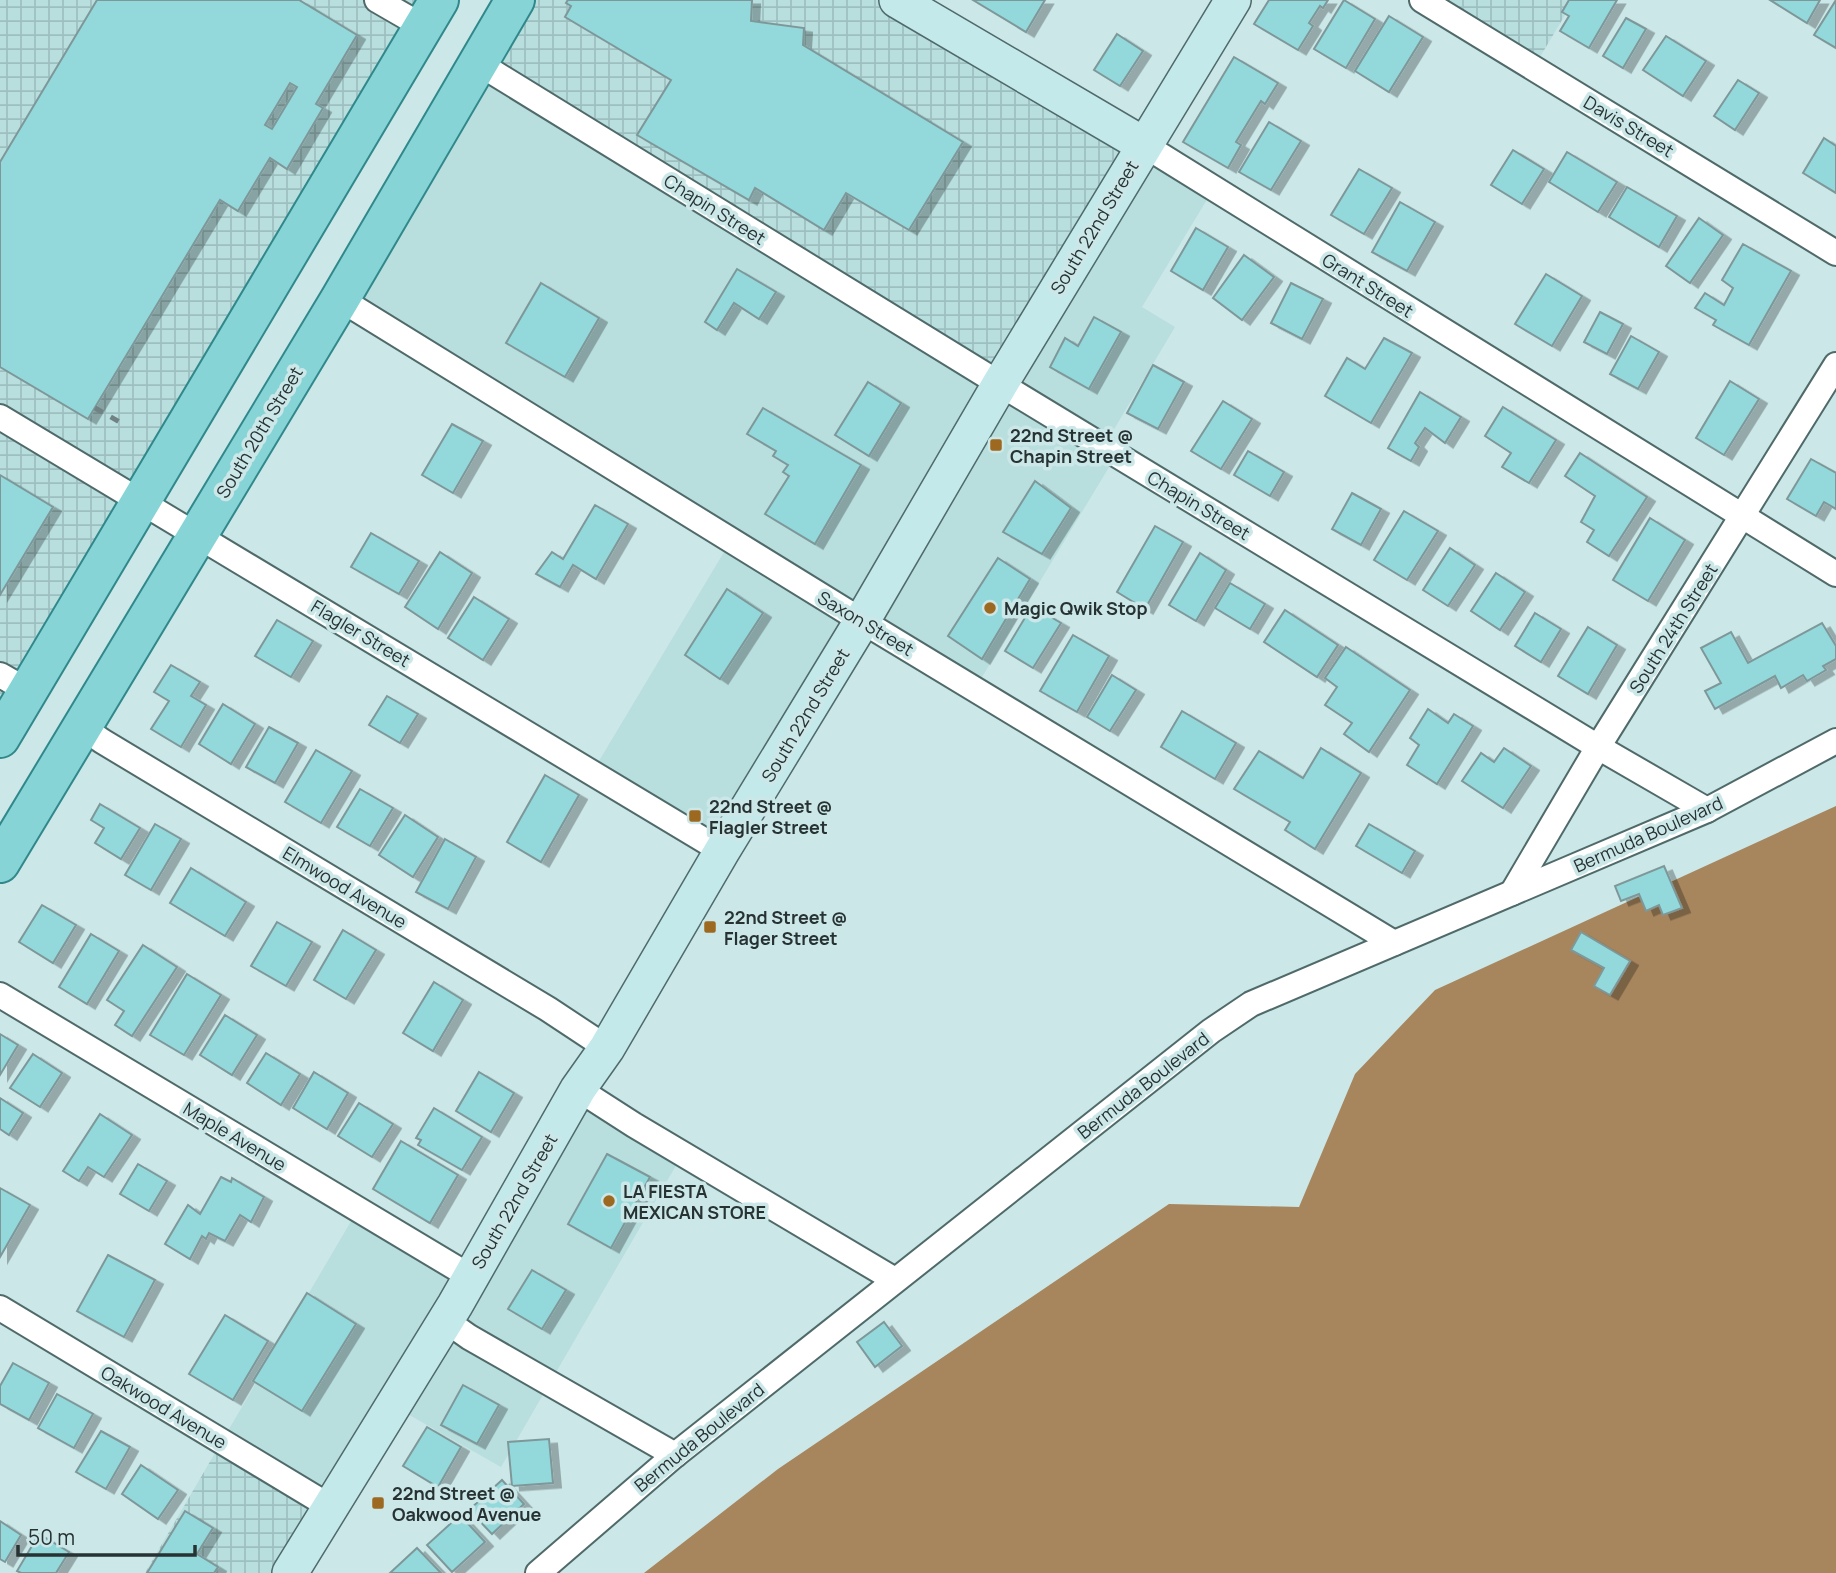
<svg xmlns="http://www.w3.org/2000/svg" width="1836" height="1573" viewBox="0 0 1836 1573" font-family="Manrope,sans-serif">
<defs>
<pattern id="industrial-grid" width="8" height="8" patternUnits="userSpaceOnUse" patternTransform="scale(1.75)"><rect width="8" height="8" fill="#b8dede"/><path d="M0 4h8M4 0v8" fill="none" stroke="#9ebfbf"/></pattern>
<filter id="shadow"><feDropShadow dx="8" dy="4.5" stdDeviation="0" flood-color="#0004"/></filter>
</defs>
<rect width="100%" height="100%" fill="#cbe7e8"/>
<g fill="#b8dede">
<polygon points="480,53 1117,454 976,687 864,620 718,856 590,776 733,537 341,297"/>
<polygon points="1145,147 1214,188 1142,307 1175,327 1107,441 1005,380"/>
<polygon points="576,1088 685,1150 501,1467 390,1404 329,1505 222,1441 357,1211 466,1274"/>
</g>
<g fill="url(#industrial-grid)">
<polygon points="0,0 433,0 0,733"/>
<polygon points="512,0 900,0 1143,144 1000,382 480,53"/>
<polygon points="1425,0 1574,0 1534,67"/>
<polygon points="222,1441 329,1505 288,1573 145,1573"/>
</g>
<polygon fill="#a7855d" points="1836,806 1836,1573 644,1573 778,1469 1169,1204 1299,1207 1355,1074 1435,990"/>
<g fill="#93d9dc" stroke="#7e9899" stroke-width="2" fill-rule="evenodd" filter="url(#shadow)">
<path d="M97 0H299L357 35 316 104 323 108 287 169 270 158 238 211 220 200 88 419 0 367V162ZM290 83 297 87 272 129 265 125Z"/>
<polygon points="568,0 752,0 751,21 804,28 803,45 963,142 909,230 846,193 824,230 755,188 749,200 637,135 671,80 565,17 571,6 566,3"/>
<polygon points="973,0 1045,0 1026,32"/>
<polygon points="1269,0 1328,0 1323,8 1320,6 1309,23 1313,26 1298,50 1254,24"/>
<polygon points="1344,0 1375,19 1346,68 1314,49"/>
<polygon points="1569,0 1617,0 1589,48 1560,31 1569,16 1562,12"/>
<polygon points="1770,0 1820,0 1807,23"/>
<polygon points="1836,0 1836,48 1814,35"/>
<polygon points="1389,16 1423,37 1389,92 1355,71"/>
<polygon points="1626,18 1646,29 1623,68 1603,56"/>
<polygon points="1117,34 1143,51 1120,86 1094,70"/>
<polygon points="1666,36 1706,61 1683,96 1643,70"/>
<polygon points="1234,57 1278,83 1265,104 1261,101 1236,142 1241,145 1228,168 1183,142"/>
<polygon points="1738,80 1759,93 1735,130 1714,116"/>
<polygon points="1269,122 1301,141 1271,190 1239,172"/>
<polygon points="1824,138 1836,146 1836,193 1803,173"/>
<polygon points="1513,150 1544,169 1522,204 1491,185"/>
<polygon points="1567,152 1617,182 1598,212 1549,182"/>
<polygon points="1359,169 1392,188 1364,234 1331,215"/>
<polygon points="1627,187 1677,216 1659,247 1609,217"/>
<polygon points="1400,202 1435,222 1407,271 1372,252"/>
<polygon points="1699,218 1723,235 1690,283 1666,266"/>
<polygon points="1196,228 1228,247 1203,290 1171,271"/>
<polygon points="1743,244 1791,271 1749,345 1713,325 1716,320 1695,308 1705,293 1724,305 1733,288 1722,280"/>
<polygon points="1244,255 1274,277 1242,320 1213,298"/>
<polygon points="737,269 776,292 759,319 734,303 717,330 705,322"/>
<polygon points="1546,274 1582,296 1552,346 1515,324"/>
<polygon points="541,283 599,318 565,377 506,343"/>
<polygon points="1291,283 1323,299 1302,339 1271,323"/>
<polygon points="1600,312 1623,324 1607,354 1584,342"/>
<polygon points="1094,317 1121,332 1089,389 1050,367 1065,338 1078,346"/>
<polygon points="1631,336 1659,352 1638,389 1610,374"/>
<polygon points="1384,338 1412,353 1371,423 1325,396 1347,358 1365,369"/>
<polygon points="1153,365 1184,382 1158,429 1127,413"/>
<polygon points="1730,381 1759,399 1724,455 1696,438"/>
<polygon points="868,382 901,403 869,456 835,435"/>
<polygon points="1420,392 1461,417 1445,443 1425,428 1415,443 1419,447 1411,461 1388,448"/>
<polygon points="1223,401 1252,419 1221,469 1191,451"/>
<polygon points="1503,407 1556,440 1529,483 1502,467 1511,453 1485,436"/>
<polygon points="763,408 861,465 815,544 765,514 789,476 783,472 788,465 773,456 776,451 747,434"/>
<polygon points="452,424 483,441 453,493 422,475"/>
<polygon points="1248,451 1284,472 1270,496 1234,475"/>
<polygon points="1580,453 1647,497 1609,556 1587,542 1594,530 1581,522 1595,496 1565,476"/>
<polygon points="1811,459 1836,473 1836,509 1824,502 1816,516 1787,499"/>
<polygon points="0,475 53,507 0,595"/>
<polygon points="1035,481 1071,508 1042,554 1003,532"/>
<polygon points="1352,493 1381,509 1361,545 1332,529"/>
<polygon points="595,505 628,524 596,579 573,565 560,587 536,574 552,552 563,559"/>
<polygon points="1404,511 1438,531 1407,580 1374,560"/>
<polygon points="1650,518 1685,540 1648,601 1613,580"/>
<polygon points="1155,526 1183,542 1145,609 1117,592"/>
<polygon points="371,533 419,561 399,594 351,567"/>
<polygon points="1450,548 1475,565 1448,606 1423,590"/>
<polygon points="440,552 472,573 438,629 405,607"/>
<polygon points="1200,553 1226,570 1196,621 1169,605"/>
<polygon points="998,558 1030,579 982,659 948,636"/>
<polygon points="1496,573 1525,592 1500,630 1471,611"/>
<polygon points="1230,583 1265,604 1250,629 1215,608"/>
<polygon points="727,589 763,613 720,679 685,655"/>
<polygon points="474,597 509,619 483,660 448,638"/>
<polygon points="1032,606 1061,623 1033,668 1005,651"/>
<polygon points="1285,610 1338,645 1317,677 1264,642"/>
<polygon points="1535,613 1561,629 1541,662 1515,646"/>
<polygon points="277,620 313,641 291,677 255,656"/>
<polygon points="1822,623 1836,646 1836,659 1823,666 1826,670 1807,681 1803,675 1781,688 1775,676 1715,709 1705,691 1721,683 1701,648 1731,632 1748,663"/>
<polygon points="1588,627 1617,645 1588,694 1558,676"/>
<polygon points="1073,635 1109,656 1077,712 1040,691"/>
<polygon points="1346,647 1410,690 1369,752 1344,734 1352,723 1325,705 1337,687 1325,678"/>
<polygon points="171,665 200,682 191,696 206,705 181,747 151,729 169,701 154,692"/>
<polygon points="1112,675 1136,690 1110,731 1087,717"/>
<polygon points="387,696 418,714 400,743 369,725"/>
<polygon points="223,704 255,724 231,764 199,744"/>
<polygon points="1428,709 1448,723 1454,714 1473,726 1437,784 1407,765 1419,745 1410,738"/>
<polygon points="1182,711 1236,743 1215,779 1161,747"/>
<polygon points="269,727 298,743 275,783 246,767"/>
<polygon points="1321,748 1361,773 1315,849 1285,830 1290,822 1234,789 1259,751 1303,778"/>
<polygon points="1504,748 1531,766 1503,808 1462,781 1481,753 1494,762"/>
<polygon points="316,750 352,771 321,823 285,802"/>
<polygon points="545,775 579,795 541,862 507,842"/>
<polygon points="360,789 393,808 370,846 337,827"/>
<polygon points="100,804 140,828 121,859 95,843 104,828 91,820"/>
<polygon points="405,815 438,837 413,877 379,855"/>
<polygon points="155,824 181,839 151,890 125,875"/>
<polygon points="1369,824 1415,851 1402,873 1356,846"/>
<polygon points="445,839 476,857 448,909 416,892"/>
<polygon points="1664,866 1682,908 1663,915 1659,905 1646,911 1639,894 1621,901 1615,886"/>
<polygon points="191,868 246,902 225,936 170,903"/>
<polygon points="42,905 76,925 53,963 19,942"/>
<polygon points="277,922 312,942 286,986 251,966"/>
<polygon points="343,930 376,950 346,999 314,980"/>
<polygon points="1581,932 1630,961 1610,995 1594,986 1604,968 1571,950"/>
<polygon points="91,934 119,951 87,1004 59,987"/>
<polygon points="143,945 177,967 132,1036 115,1025 124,1011 107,1000"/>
<polygon points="187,974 221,995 184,1055 150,1035"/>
<polygon points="434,982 463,1000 433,1051 403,1033"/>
<polygon points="225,1015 257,1035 232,1075 200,1055"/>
<polygon points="0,1034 18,1045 0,1075"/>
<polygon points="266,1053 300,1074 281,1105 247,1083"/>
<polygon points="33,1054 62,1073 40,1107 10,1088"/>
<polygon points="314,1072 348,1093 327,1129 293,1108"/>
<polygon points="479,1072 514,1093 491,1132 456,1111"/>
<polygon points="0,1098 23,1113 9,1135 0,1129"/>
<polygon points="359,1103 393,1124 372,1157 338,1136"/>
<polygon points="434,1108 482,1137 462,1170 418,1145 421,1140 416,1138"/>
<polygon points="100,1114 132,1135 104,1177 88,1167 79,1181 63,1171"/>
<polygon points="401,1141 458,1175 430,1223 373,1189"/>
<polygon points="607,1154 650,1177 611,1248 568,1224"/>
<polygon points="138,1164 167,1181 149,1211 120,1194"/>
<polygon points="221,1177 231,1182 232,1178 264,1197 251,1222 240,1215 225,1241 209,1233 206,1239 202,1236 190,1259 165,1244 188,1205 200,1214"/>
<polygon points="0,1188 30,1205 0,1257"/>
<polygon points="108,1255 155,1280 124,1337 77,1311"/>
<polygon points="532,1270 566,1290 542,1329 508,1309"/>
<polygon points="307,1293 356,1324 302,1411 253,1381"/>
<polygon points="225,1315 268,1341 233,1400 189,1374"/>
<polygon points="884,1322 902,1346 875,1367 857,1342"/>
<polygon points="13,1363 49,1383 29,1420 0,1404 0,1386"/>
<polygon points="463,1385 499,1405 477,1444 441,1425"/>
<polygon points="57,1394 93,1414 74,1448 38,1428"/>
<polygon points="427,1427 461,1447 438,1487 403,1466"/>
<polygon points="101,1431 130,1447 106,1489 76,1472"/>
<polygon points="549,1439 553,1483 512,1486 508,1442"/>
<polygon points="141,1465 178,1490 158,1519 122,1494"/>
<polygon points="502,1480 524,1504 492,1534 469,1510"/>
<polygon points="185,1511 213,1528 197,1554 218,1567 214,1573 147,1573"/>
<polygon points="460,1515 485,1542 452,1572 427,1545"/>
<polygon points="0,1521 21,1535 5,1562 0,1559"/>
<polygon points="39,1534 69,1552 56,1573 21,1573 17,1571"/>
<polygon points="417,1548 441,1573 390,1573"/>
</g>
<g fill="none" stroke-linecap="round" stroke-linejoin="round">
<defs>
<g id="street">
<polyline points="377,0 422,26"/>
<polyline points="1422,0 1836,253"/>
<polyline points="478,63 1000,384 1598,747 1707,810"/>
<polyline points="1144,145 1836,574"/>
<polyline points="340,299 862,621 1394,943"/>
<polyline points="0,417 722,851"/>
<polyline points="0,675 28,691"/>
<polyline points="82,727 102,741 548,1009 607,1048"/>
<polyline points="1512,893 1598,747 1836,365"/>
<polyline points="0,995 471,1277"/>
<polyline points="578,1089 634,1125 895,1280"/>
<polyline points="0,1308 329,1506"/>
<polyline points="445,1320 469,1337 675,1455"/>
<polyline points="538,1573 675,1455 1211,1031 1251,1004 1707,810 1836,741"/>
</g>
<g id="secondary">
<polyline points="897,0 1144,145"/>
<polyline points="290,1573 455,1305 578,1089 607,1048 722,851 862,621 1000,384 1233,0"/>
</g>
<g id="primary">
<polyline points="0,738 439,0"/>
<polyline points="0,863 340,299 515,0"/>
</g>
</defs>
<use href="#street" stroke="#506a6a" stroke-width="28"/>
<use href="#secondary" stroke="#506a6a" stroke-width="38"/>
<use href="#primary" stroke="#31888b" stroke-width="42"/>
<use href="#street" stroke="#fff" stroke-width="24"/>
<use href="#secondary" stroke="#c3e9eb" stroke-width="35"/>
<use href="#primary" stroke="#87d4d6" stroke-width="38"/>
<polyline stroke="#708283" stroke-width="5" stroke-dasharray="9 9" stroke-linecap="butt" points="95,408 125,425"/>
</g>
<g fill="#9d6920" stroke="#cbe7e8" stroke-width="2.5">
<rect x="989" y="438" width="14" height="14" rx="3.5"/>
<circle cx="990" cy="608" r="7"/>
<rect x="688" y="809" width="14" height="14" rx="3.5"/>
<rect x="703" y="920" width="14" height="14" rx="3.5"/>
<circle cx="609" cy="1201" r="7"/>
<rect x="371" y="1496" width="14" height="14" rx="3.5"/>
</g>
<g text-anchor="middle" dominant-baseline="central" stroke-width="7" stroke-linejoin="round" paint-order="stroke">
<g font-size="18" fill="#273233" stroke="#cbe7e8">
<text transform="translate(1629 126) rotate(31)">Davis Street</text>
<text transform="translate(715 209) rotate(32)">Chapin Street</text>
<text transform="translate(1094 227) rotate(-59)">South 22nd Street</text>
<text transform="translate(1368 285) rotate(32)">Grant Street</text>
<text transform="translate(259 432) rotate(-59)">South 20th Street</text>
<text transform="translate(1199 505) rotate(31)">Chapin Street</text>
<text transform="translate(866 623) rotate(31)">Saxon Street</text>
<text transform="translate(1673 628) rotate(-58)">South 24th Street</text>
<text transform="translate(361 633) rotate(31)">Flagler Street</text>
<text transform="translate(805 715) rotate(-59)">South 22nd Street</text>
<text transform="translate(1648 834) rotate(-24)">Bermuda Boulevard</text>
<text transform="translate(345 887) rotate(31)">Elmwood Avenue</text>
<text transform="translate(1143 1085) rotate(-38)">Bermuda Boulevard</text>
<text transform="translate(235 1136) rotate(31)">Maple Avenue</text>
<text transform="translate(514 1201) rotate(-60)">South 22nd Street</text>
<text transform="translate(164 1407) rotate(31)">Oakwood Avenue</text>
<text transform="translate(699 1437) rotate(-39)">Bermuda Boulevard</text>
</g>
<g font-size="18" font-weight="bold" fill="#273233" stroke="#cbe7e8" text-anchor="start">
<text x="1010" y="435">22nd Street @<tspan x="1010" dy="21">Chapin Street</tspan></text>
<text x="1004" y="608">Magic Qwik Stop</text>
<text x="709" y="806">22nd Street @<tspan x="709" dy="21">Flagler Street</tspan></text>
<text x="724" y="917">22nd Street @<tspan x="724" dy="21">Flager Street</tspan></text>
<text x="623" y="1191">LA FIESTA<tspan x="623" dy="21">MEXICAN STORE</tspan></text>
<text x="392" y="1493">22nd Street @<tspan x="392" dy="21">Oakwood Avenue</tspan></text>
</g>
</g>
<path d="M18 1545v10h177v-10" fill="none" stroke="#273233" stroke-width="3.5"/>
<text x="28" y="1545" font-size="21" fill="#273233" stroke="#cbe7e8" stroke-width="5" paint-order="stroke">50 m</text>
</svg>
